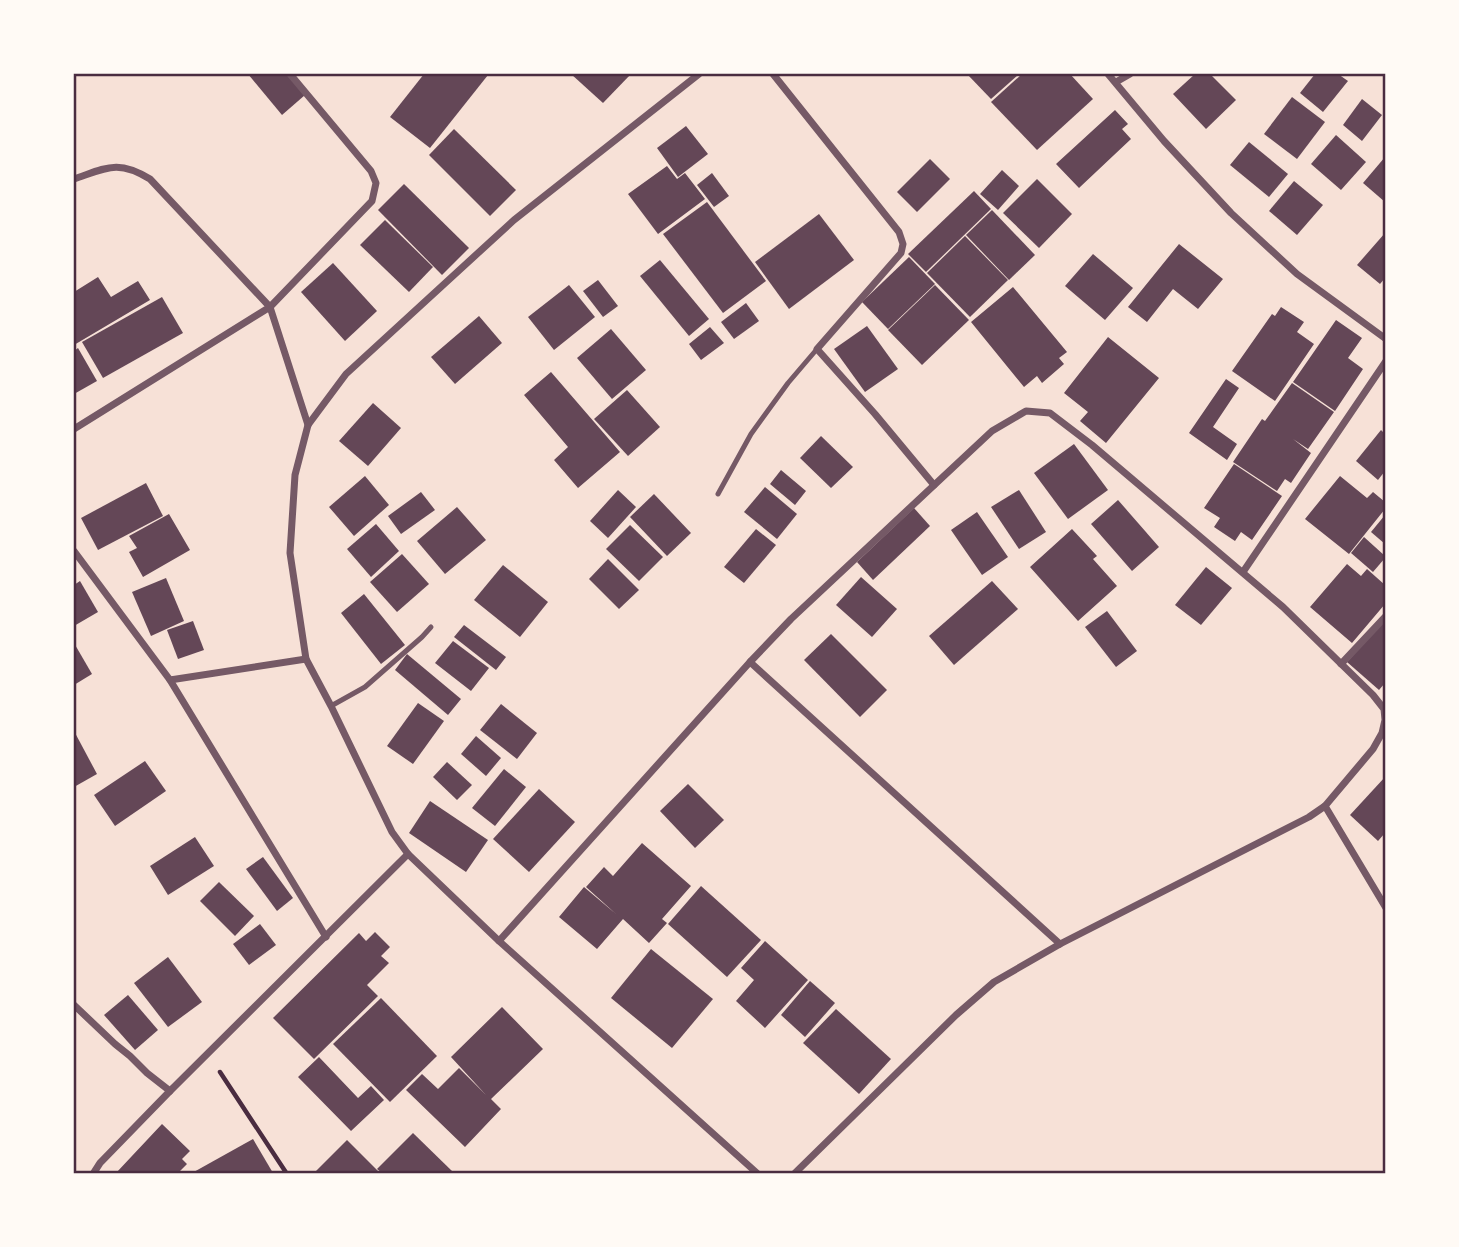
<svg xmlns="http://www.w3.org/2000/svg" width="1459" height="1247" viewBox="0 0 1459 1247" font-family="Jost,sans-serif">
<rect width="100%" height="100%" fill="#f7e1d7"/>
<g fill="#644757">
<polygon points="248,74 287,74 305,95 282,115"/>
<polygon points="424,74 488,75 430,148 390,117"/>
<polygon points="571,74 631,74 603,103"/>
<polygon points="967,74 1019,74 991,99"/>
<polygon points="1022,74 1070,74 1093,99 1037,150 991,102"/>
<polygon points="1195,74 1210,74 1236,100 1206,129 1173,94"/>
<polygon points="1315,74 1338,74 1348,81 1323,112 1300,93"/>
<polygon points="1292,97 1325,122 1297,159 1264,134"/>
<polygon points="1362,99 1382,115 1362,141 1343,125"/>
<polygon points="1115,110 1128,124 1122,129 1131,139 1079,188 1056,164"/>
<polygon points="686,126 708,154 678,177 657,148"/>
<polygon points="454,129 516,190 490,216 429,155"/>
<polygon points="1336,135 1366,162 1341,190 1311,164"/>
<polygon points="1249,142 1288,174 1269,197 1230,165"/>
<polygon points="1385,157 1385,202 1363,183"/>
<polygon points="930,159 950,179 917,212 897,192"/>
<polygon points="667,166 677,179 685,173 705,199 658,234 628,194"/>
<polygon points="1002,170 1019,186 998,210 980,194"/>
<polygon points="712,173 729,196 714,207 697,185"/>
<polygon points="1037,179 1072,214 1039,248 1003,213"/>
<polygon points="1294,181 1323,205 1297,235 1269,211"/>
<polygon points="404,184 469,248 442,275 378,210"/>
<polygon points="974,191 991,209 926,272 908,254"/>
<polygon points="707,202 766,281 723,313 663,234"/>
<polygon points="992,210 1035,255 1009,280 966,235"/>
<polygon points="819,214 854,260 789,309 755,262"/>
<polygon points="385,220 433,267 409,292 360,245"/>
<polygon points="1385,233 1385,278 1380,284 1357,265"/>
<polygon points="965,236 1008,280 970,317 927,273"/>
<polygon points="1179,244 1223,279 1198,309 1173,289 1147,322 1128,307"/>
<polygon points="1093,254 1133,288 1105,320 1065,286"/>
<polygon points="909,257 935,284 888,329 862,302"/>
<polygon points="660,260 709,319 689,336 640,276"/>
<polygon points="333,263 377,311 345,341 301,292"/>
<polygon points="98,277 111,297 138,281 150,300 74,345 74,292"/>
<polygon points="598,280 618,306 603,317 583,291"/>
<polygon points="569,285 595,317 554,350 528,317"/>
<polygon points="935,285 969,320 922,365 888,330"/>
<polygon points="1013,287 1067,352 1059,358 1064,364 1042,383 1037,376 1024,387 971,322"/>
<polygon points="162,297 183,333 103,378 82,342"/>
<polygon points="746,303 759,321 734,339 721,322"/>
<polygon points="1281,307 1304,322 1297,332 1314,344 1275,401 1232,371 1272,314 1275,316"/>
<polygon points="479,316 502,343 455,384 431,357"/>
<polygon points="1336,320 1362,338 1348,358 1363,369 1335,411 1293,382"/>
<polygon points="867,326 898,369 865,392 834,349"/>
<polygon points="710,327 724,343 701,360 689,344"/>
<polygon points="611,329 646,370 612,399 577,358"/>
<polygon points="1108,337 1159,378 1106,443 1080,421 1088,412 1064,393"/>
<polygon points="78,348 97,381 74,394 74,351"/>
<polygon points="551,372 620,452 578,488 554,460 568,447 524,395"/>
<polygon points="1226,379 1239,388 1213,427 1237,444 1227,460 1189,433"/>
<polygon points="1292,383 1334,412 1308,449 1293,439 1311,453 1291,483 1285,479 1277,491 1233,462 1262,419 1265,421"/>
<polygon points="627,390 660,427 628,456 594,419"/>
<polygon points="373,403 401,428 368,466 339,441"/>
<polygon points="1381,430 1385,434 1385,471 1378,480 1356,461"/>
<polygon points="821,436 853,467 831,488 800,458"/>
<polygon points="1074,444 1108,490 1068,519 1034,473"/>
<polygon points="1234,464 1282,496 1252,540 1241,532 1235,541 1214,527 1220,518 1204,508"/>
<polygon points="781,470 806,491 795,505 770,484"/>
<polygon points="365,476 389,505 354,536 329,507"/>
<polygon points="1340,476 1367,498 1373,492 1385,502 1385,509 1349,554 1305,519"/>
<polygon points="146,483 163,516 98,550 81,518"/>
<polygon points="765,487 797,514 777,539 744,512"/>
<polygon points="618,490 636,507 608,538 590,521"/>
<polygon points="1019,490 1046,532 1019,549 991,507"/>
<polygon points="421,492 435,510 401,534 388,516"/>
<polygon points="654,494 691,533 667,556 630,517"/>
<polygon points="1118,500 1159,547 1132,571 1091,524"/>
<polygon points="457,507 486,540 445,574 417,541"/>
<polygon points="914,508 930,526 873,580 857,562"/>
<polygon points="977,512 1008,557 982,575 951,530"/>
<polygon points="169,514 190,550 143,577 129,552 137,548 129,536"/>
<polygon points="1385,515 1385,544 1371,532"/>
<polygon points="376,524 399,551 371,577 347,549"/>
<polygon points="630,525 663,557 639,581 606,549"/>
<polygon points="756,529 776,545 744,583 724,567"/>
<polygon points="1072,529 1097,556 1093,559 1117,586 1078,621 1030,567"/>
<polygon points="1364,537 1385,556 1385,558 1373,572 1351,553"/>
<polygon points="402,554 429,584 397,612 370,582"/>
<polygon points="608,559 639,590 619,609 589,579"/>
<polygon points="1347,564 1361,576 1367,569 1385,585 1385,604 1352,643 1310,607"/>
<polygon points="503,565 548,602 520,637 474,600"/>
<polygon points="1206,567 1232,588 1201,625 1175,605"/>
<polygon points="861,577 897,609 872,637 836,605"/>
<polygon points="166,578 184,621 151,636 132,592"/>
<polygon points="80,581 98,612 74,626 74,585"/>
<polygon points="992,581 1018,609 954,665 929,636"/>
<polygon points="364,594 405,645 381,664 341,613"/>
<polygon points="1107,611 1137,651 1116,667 1085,627"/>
<polygon points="1385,620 1385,683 1379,690 1347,662"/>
<polygon points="193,621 204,650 178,659 167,630"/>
<polygon points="464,625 506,657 496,670 454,637"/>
<polygon points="831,634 887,690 860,717 804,660"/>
<polygon points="453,641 489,668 471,691 435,663"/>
<polygon points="74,643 92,674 74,685"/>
<polygon points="407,654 461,699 448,715 395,670"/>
<polygon points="418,703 444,721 413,764 387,746"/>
<polygon points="501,704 537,733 517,759 480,730"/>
<polygon points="74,731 97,774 74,787"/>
<polygon points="476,736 501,758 486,776 461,754"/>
<polygon points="145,761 166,791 115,826 94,795"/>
<polygon points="447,762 472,785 457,800 433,777"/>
<polygon points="504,769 526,787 495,826 472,808"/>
<polygon points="1385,777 1385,833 1378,841 1350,815"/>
<polygon points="688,784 724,820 695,848 660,811"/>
<polygon points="539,789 575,822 529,872 493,839"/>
<polygon points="430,801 488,840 466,872 409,833"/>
<polygon points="195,837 214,866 168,895 150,866"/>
<polygon points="642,843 691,886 662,919 667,923 649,943 623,919 597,949 559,917 584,887 616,914 586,887 604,867 613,876"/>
<polygon points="263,857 293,898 277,911 246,869"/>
<polygon points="219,882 254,916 235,936 200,901"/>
<polygon points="701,886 761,940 727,977 668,924"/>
<polygon points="260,924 276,945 249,965 233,944"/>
<polygon points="375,932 390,947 381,956 389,963 367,985 378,996 314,1059 273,1018 359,933 366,941"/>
<polygon points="765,941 808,980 765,1028 736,1001 754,980 741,968"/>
<polygon points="651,949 713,999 672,1048 611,998"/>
<polygon points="168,957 202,1002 168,1027 134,983"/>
<polygon points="810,981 835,1003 805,1037 781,1015"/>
<polygon points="128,995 158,1030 135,1050 104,1015"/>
<polygon points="381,998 437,1056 390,1102 333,1044"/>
<polygon points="502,1007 543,1049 491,1099 501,1109 465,1147 406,1090 422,1074 438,1089 459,1068 486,1095 451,1057"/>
<polygon points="836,1009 891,1059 859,1094 803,1043"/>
<polygon points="319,1057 358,1098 371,1086 384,1100 351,1131 298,1077"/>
<polygon points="162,1124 190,1151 182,1159 187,1164 178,1173 116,1173"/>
<polygon points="413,1133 453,1172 451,1173 382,1173 377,1169"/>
<polygon points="253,1139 273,1173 192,1173"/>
<polygon points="347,1140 380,1173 319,1173 316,1171"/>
</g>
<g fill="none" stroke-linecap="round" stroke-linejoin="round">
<polyline stroke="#4a2c40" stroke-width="4.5" points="220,1072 287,1174"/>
<g stroke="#755966" stroke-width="5">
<polyline points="718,494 751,434 788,383 817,349"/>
<polyline points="331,706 365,687 422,637 431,627"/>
</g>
<g stroke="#755966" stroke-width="7">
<polyline points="290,74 371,171 376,183 372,201 270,307 308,425"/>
<polyline points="699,74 514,220 346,374 308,425 295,475 290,553 306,659 331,706 392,832 408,854 499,941 758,1174"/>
<polyline points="773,74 899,232 903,244 901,253 817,349 875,414 934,485"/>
<polyline points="1108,74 1164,141 1231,213 1297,274 1386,339"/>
<polyline points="1116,82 1130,74"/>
<path d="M74 179C106 168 118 159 150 179L270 307 74 429"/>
<polyline points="74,551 170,680 306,659"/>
<polyline points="1243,572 1386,361"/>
<polyline points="750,662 1060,944"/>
<polyline points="1341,664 1386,616"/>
<polyline points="170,680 326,937"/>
<polyline points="1325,806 1386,908"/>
<polyline points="499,941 750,662 791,619 992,431 1026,411 1050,413 1092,445 1283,607 1373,695 1384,709 1385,720 1382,733 1373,749 1325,806 1309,817 1060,944 994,982 956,1015 794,1174"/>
<polyline points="74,1005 115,1044 130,1056 147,1073 170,1091"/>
<polyline points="93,1174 100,1163 170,1091 408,854"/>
</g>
</g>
<rect width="1459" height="1247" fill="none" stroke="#fffaf5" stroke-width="150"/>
<rect x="75" y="75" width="1309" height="1097" fill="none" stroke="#4a2c40" stroke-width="2.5"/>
</svg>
